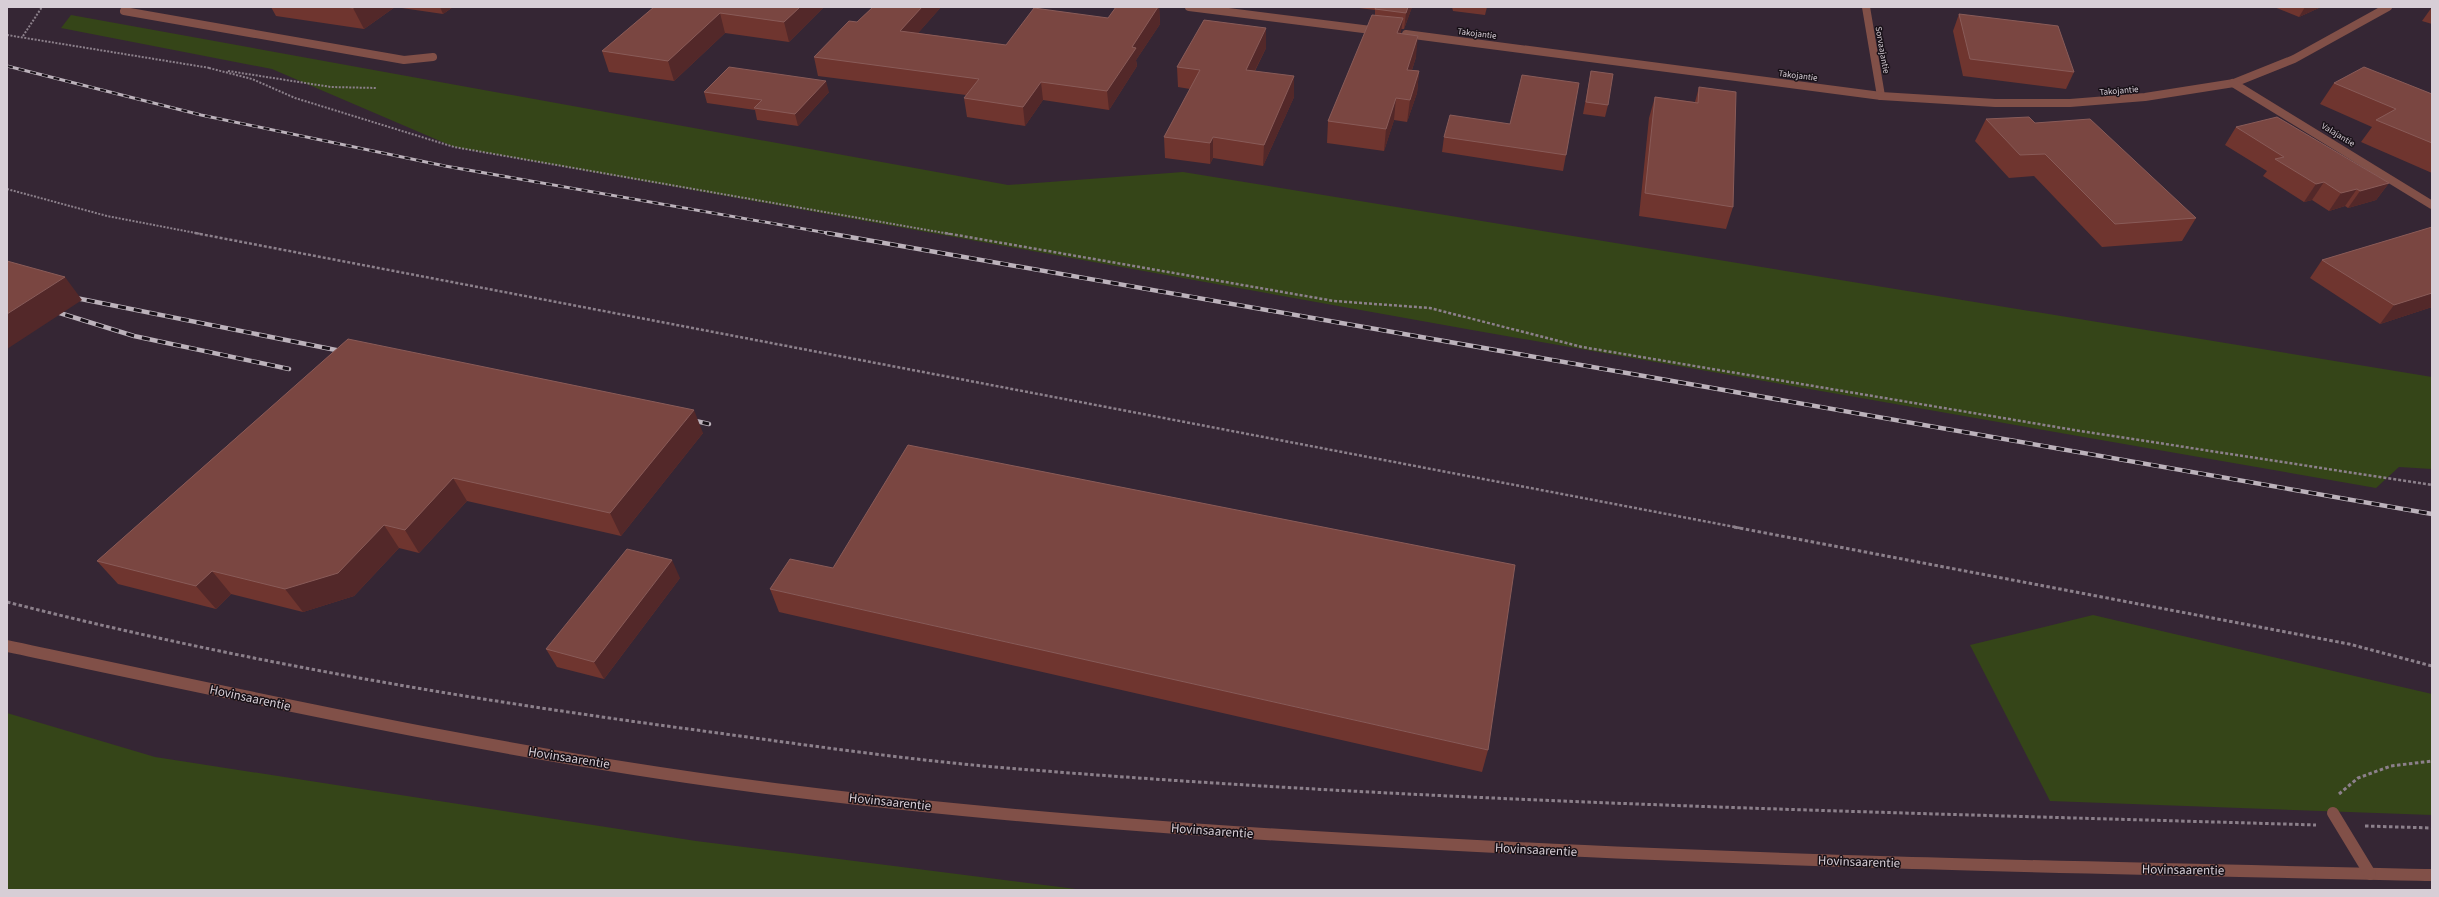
<svg xmlns="http://www.w3.org/2000/svg" width="2439" height="897" viewBox="0 0 2439 897" font-family="'Source Sans 3',sans-serif">
<rect width="100%" height="100%" fill="#352634"/>
<g fill="#354518">
<polygon points="71,15 1008,185 1183,172 2432,377 2432,469 2399,467 2376,488 1472,330 454,147 272,69 61,28"/>
<polygon points="2093,615 2432,694 2432,815 2050,801 1970,645"/>
<polygon points="7,713 155,757 696,841 1084,890 7,890"/>
</g>
<g fill="none" stroke-linecap="round" stroke-linejoin="round">
<g stroke="#8c808b" stroke-width="2" stroke-dasharray="2 1.5" stroke-linecap="butt">
<polyline points="7,35 210,68"/>
<polyline points="23,36 42,7"/>
<polyline points="209,68 252,79 295,98 454,147 950,234"/>
<polyline points="228,71 331,87 376,88"/>
<polyline points="7,189 107,216 201,234"/>
</g>
<g stroke="#8c808b" stroke-width="2.5" stroke-dasharray="3 2" stroke-linecap="butt">
<polyline points="195,233 1740,528"/>
<polyline points="945,233 1334,301 1430,308 1582,347 2074,430 2432,485"/>
</g>
<g stroke="#8c808b" stroke-width="3" stroke-dasharray="3.5 2.5" stroke-linecap="butt">
<polyline points="1734,527 2349,644 2432,666"/>
<path d="M7 602C233 660 464 699 696 730 807 745 920 762 1032 770 1459 804 1888 812 2316 825"/>
<polyline points="2339,794 2358,778 2391,766 2432,761"/>
<polyline points="2365,826 2432,828"/>
</g>
<g stroke="#815048" stroke-width="8">
<polyline points="1189,7 1379,31"/>
<polyline points="1866,7 1881,96"/>
<polyline points="124,11 404,60 433,57"/>
<polyline points="1406,34 1881,96 1995,103 2070,103 2145,97 2234,83 2294,59 2388,7"/>
<polyline points="2233,83 2432,205"/>
</g>
<g stroke="#815048" stroke-width="12">
<path d="M7 646C267 701 527 759 791 791 1006 818 1222 833 1439 844 1770 862 2101 868 2432 875"/>
<polyline points="2333,813 2370,874"/>
</g>
<defs>
<polyline id="rail-far1" points="7,66 201,115 445,166 833,234"/>
<g id="rail">
<polyline points="827,233 2432,514"/>
<polyline points="71,297 346,352"/>
<polyline points="50,310 134,336 289,369"/>
<polyline points="687,419 709,424"/>
</g>
</defs>
<use href="#rail-far1" stroke="#bcb2bb" stroke-width="3"/>
<use href="#rail" stroke="#bcb2bb" stroke-width="4.5"/>
<use href="#rail-far1" stroke="#181118" stroke-width="2" stroke-dasharray="6" stroke-linecap="butt"/>
<use href="#rail" stroke="#181118" stroke-width="3" stroke-dasharray="8" stroke-linecap="butt"/>
</g>
<g fill="#6f352f">
<polygon points="271,7 453,7 443,14 395,7 364,29 276,16"/>
<polygon points="654,7 824,7 789,42 725,33 674,81 609,72 602,51"/>
<polygon points="873,7 941,7 918,33 1006,45 1108,18 1116,7 1159,7 1160,24 1136,60 1137,66 1109,110 1043,100 1025,126 967,117 964,98 966,95 818,76 814,57 857,22"/>
<polygon points="1351,7 1412,7 1404,29 1401,29 1401,34 1416,57 1412,70 1419,71 1417,93 1407,122 1394,120 1384,151 1327,143 1328,121 1375,15 1375,10"/>
<polygon points="1452,7 1487,7 1485,15 1453,11"/>
<polygon points="2274,7 2321,7 2299,17"/>
<polygon points="2432,7 2432,24 2422,21"/>
<polygon points="1959,14 2074,72 2066,89 1963,76 1953,31"/>
<polygon points="1266,48 1255,71 1294,97 1263,166 1213,158 1210,164 1165,158 1164,137 1190,89 1178,87 1177,67"/>
<polygon points="1591,71 1608,105 1605,117 1583,114"/>
<polygon points="2334,83 2432,94 2432,173 2361,142 2372,127 2320,104"/>
<polygon points="1699,87 1733,207 1726,229 1639,216 1649,118 1655,97 1695,102"/>
<polygon points="704,92 829,92 798,126 757,120 755,110 707,103"/>
<polygon points="1986,119 2035,123 2196,218 2182,241 2102,247 2034,176 2009,178 1975,141"/>
<polygon points="1510,124 1566,155 1563,171 1442,152 1444,137"/>
<polygon points="2236,127 2389,183 2376,200 2348,208 2345,206 2329,211 2312,200 2304,202 2263,176 2267,171 2225,145"/>
<polygon points="2432,227 2432,307 2380,324 2310,278 2322,260"/>
<polygon points="348,339 703,433 621,536 467,501 419,553 399,548 354,596 303,612 231,594 216,609 118,584 97,561"/>
<polygon points="680,578 604,679 557,667 546,649"/>
<polygon points="770,589 1488,750 1482,772 779,612"/>
</g>
<g fill="#532829">
<polygon points="355,7 395,7 364,29 353,8"/>
<polygon points="440,7 453,7 443,14"/>
<polygon points="800,7 824,7 789,42 784,22"/>
<polygon points="922,7 941,7 904,49 900,31"/>
<polygon points="1158,7 1159,7 1160,24 1136,60 1137,66 1109,110 1107,91 1132,47"/>
<polygon points="1408,7 1412,7 1404,29 1406,13"/>
<polygon points="2305,7 2321,7 2299,17"/>
<polygon points="720,13 725,33 674,81 668,61"/>
<polygon points="1403,18 1400,39 1397,33"/>
<polygon points="1266,28 1266,48 1245,90 1246,70"/>
<polygon points="1418,36 1416,57 1405,91 1407,70"/>
<polygon points="1419,71 1417,93 1407,122 1410,100"/>
<polygon points="1294,76 1294,97 1263,166 1264,145"/>
<polygon points="826,81 829,92 798,126 795,114"/>
<polygon points="1041,82 1043,100 1025,126 1023,107"/>
<polygon points="1396,98 1394,120 1384,151 1386,129"/>
<polygon points="1213,137 1213,158 1210,164 1210,143"/>
<polygon points="2324,182 2312,200 2304,202 2316,184"/>
<polygon points="2389,183 2376,200 2348,208 2360,191"/>
<polygon points="2357,189 2345,206 2329,211 2341,193"/>
<polygon points="65,277 82,300 7,349 7,314"/>
<polygon points="2432,293 2432,307 2380,324 2394,305"/>
<polygon points="694,410 703,433 621,536 610,513"/>
<polygon points="453,478 467,501 419,553 405,530"/>
<polygon points="384,525 399,548 354,596 303,612 285,589"/>
<polygon points="672,560 680,578 604,679 594,662"/>
<polygon points="212,571 231,594 216,609 196,586"/>
</g>
<g fill="#7a4641" stroke="#895b58">
<polygon points="345,7 355,7 353,8"/>
<polygon points="654,7 800,7 784,22 720,13 668,61 602,51"/>
<polygon points="873,7 922,7 900,31 1006,45 1034,8 1108,18 1116,7 1158,7 1132,47 1136,48 1107,91 1041,82 1023,107 964,98 979,79 814,57 849,21 857,22"/>
<polygon points="1376,7 1408,7 1406,13 1375,9"/>
<polygon points="1959,14 2058,26 2074,72 1970,59"/>
<polygon points="1372,15 1403,18 1397,33 1418,36 1407,70 1419,71 1410,100 1396,98 1386,129 1328,121"/>
<polygon points="1204,20 1266,28 1246,70 1294,76 1264,145 1213,137 1210,143 1164,137 1200,70 1177,67"/>
<polygon points="729,67 826,81 795,114 754,108 762,100 704,92"/>
<polygon points="2364,67 2432,94 2432,143 2376,120 2396,109 2334,83"/>
<polygon points="1591,71 1613,74 1608,105 1586,102"/>
<polygon points="1522,75 1579,83 1566,155 1444,137 1450,115 1510,124"/>
<polygon points="1699,87 1736,92 1733,207 1645,193 1655,97 1698,103"/>
<polygon points="2029,117 2035,123 2090,119 2196,218 2115,224 2045,154 2020,155 1986,119"/>
<polygon points="2277,117 2389,183 2360,191 2357,189 2341,193 2324,182 2316,184 2275,159 2284,157 2236,127"/>
<polygon points="2432,227 2432,293 2394,305 2322,260"/>
<polygon points="7,261 65,277 7,314"/>
<polygon points="348,339 694,410 610,513 453,478 405,530 384,525 338,573 285,589 212,571 196,586 97,561"/>
<polygon points="908,445 1515,565 1488,750 770,589 790,559 833,568"/>
<polygon points="627,549 672,560 594,662 546,649"/>
</g>
<g text-anchor="middle" dominant-baseline="central" stroke-width="3" stroke-linejoin="round" paint-order="stroke">
<g font-size="9" fill="#d7ced6" stroke="#181118">
<text transform="translate(1477 34) rotate(7)">Takojantie</text>
<text transform="translate(1882 50) rotate(80)">Sorvaajantie</text>
<text transform="translate(1798 76) rotate(7)">Takojantie</text>
<text transform="translate(2119 91) rotate(-5)">Takojantie</text>
<text transform="translate(2338 135) rotate(31)">Valajantie</text>
</g>
<g font-size="13" fill="#d7ced6" stroke="#181118">
<text transform="translate(250 698) rotate(12)">Hovinsaarentie</text>
<text transform="translate(569 758) rotate(9)">Hovinsaarentie</text>
<text transform="translate(890 802) rotate(6)">Hovinsaarentie</text>
<text transform="translate(1212 831) rotate(4)">Hovinsaarentie</text>
<text transform="translate(1536 850) rotate(3)">Hovinsaarentie</text>
<text transform="translate(1859 862) rotate(2)">Hovinsaarentie</text>
<text transform="translate(2183 870) rotate(1)">Hovinsaarentie</text>
</g>
</g>
<rect width="2439" height="897" fill="none" stroke="#d7ced6" stroke-width="16"/>
</svg>
